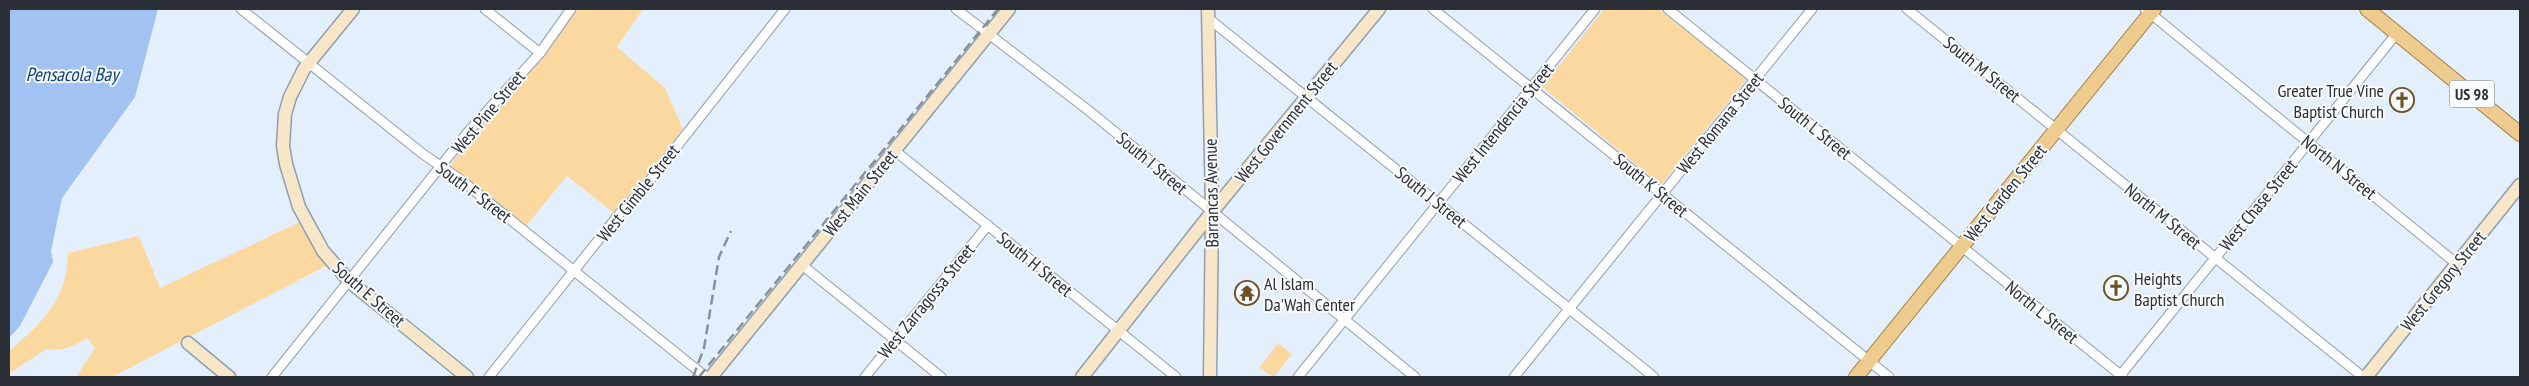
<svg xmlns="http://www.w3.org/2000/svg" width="2529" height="386" viewBox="0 0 2529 386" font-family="'PT Sans Narrow',sans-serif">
<rect width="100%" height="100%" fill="#e4effe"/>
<g fill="#fcd8a1">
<polygon points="578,9 643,9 617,47 665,88 683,129 640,184 614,213 567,176 526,226 450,166 472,135 547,53 559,32"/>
<polygon points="1604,9 1659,9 1747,79 1661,185 1542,87"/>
<path d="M300 222 328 265 112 377H76L95 348 87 338C74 346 62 352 46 349L9 374V351C43 322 67 300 68 253L139 236 160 288Z"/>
<polygon points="1278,343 1292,354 1274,377 1259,368"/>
</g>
<polygon fill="#a2c3f1" points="9,9 158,9 135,97 62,198 51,251 53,262 20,326 9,338"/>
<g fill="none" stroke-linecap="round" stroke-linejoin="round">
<defs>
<g id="street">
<polyline points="241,9 423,154 461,180 706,377"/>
<polyline points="485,9 540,53"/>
<polyline points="956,9 1088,110 1415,377"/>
<polyline points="1433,9 1889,377"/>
<polyline points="1668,9 2123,377"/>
<polyline points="1907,9 2363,377"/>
<polyline points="2145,9 2457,264"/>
<polyline points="1208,18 1654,377"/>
<polyline points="894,150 1176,377"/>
<polyline points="802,265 941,377"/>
<polyline points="272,377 468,132 540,53 571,9"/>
<polyline points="489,377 620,213 644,188 785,9"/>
<polyline points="865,377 988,225"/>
<polyline points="1298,377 1595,9"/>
<polyline points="1514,377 1812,9"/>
<polyline points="2119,377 2397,33"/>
</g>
<g id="secondary">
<polyline points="353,9 304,69 290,97 285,114 283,146 286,164 299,207 323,251 350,282 467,377"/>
<polyline points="1208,9 1212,212 1210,377"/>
<polyline points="188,343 229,377"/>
<polyline points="711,377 1009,9"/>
<polyline points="1082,377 1212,212 1379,9"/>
<polyline points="2366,377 2520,185"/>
</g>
<g id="primary">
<polyline points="2367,9 2520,134"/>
<polyline points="1856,377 2154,9"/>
</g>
</defs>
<use href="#street" stroke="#919eaf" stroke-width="11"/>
<use href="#secondary" stroke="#919eaf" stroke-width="15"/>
<use href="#primary" stroke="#a27f40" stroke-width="16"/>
<use href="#street" stroke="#fff" stroke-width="9"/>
<use href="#secondary" stroke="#f7e6c7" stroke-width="12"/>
<use href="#primary" stroke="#eecc8f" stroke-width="14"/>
<g stroke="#88909b" stroke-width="2.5" stroke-dasharray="10 5" stroke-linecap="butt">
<polyline points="693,377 704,348 719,257 731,231"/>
<polyline points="699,377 998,9"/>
</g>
</g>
<defs>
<symbol id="church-ring" viewBox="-11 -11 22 22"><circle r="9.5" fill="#f8fbff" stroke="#6c5123" stroke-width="1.5"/><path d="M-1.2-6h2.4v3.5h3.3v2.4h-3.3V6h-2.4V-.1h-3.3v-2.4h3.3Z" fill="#6c5123"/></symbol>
<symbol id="temple-ring" viewBox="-11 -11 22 22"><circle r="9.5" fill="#f8fbff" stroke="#6c5123" stroke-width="1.5"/><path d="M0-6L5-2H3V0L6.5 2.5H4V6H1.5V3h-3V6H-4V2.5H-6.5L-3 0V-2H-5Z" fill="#6c5123"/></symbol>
</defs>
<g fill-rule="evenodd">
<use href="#church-ring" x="2388" y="86" width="28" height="28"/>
<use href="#church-ring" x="2102" y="274" width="28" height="28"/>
<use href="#temple-ring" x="1233" y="279" width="28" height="28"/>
</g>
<g text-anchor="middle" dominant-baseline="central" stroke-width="4" stroke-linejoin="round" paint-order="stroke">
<rect fill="#f8fbff" stroke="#686c72" stroke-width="1" x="2449.5" y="80.5" width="45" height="27" rx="4"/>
<g font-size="16" font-weight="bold" fill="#2a2f36">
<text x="2472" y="94">US 98</text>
</g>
<g font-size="18" fill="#2a2f36" stroke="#f8fbff">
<text transform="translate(1982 69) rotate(39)">South M Street</text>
<text transform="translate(488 112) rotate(-50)">West Pine Street</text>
<text transform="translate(1286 122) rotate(-51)">West Government Street</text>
<text transform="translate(1503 123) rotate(-51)">West Intendencia Street</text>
<text transform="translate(1720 123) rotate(-51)">West Romana Street</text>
<text transform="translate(1815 128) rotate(39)">South L Street</text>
<text transform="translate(1152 163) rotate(40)">South I Street</text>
<text transform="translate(2339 167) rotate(39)">North N Street</text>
<text transform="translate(1651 185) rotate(39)">South K Street</text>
<text transform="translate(474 192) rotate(37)">South F Street</text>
<text transform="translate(638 193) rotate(-51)">West Gimble Street</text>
<text transform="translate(860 193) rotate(-51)">West Main Street</text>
<text transform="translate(1211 193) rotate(-91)">Barrancas Avenue</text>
<text transform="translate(2005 193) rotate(-51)">West Garden Street</text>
<text transform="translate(1431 197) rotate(39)">South J Street</text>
<text transform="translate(2258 205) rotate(-51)">West Chase Street</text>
<text transform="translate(2163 216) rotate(39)">North M Street</text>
<text transform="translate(1035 264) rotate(39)">South H Street</text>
<text transform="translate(2443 281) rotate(-51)">West Gregory Street</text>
<text transform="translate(369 294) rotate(41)">South E Street</text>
<text transform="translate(926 301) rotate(-51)">West Zarragossa Street</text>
<text transform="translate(2042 312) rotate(39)">North L Street</text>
</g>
<g font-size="18" fill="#2a2f36" stroke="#f8fbff" text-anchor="start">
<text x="2384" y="90" text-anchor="end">Greater True Vine<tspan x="2384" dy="21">Baptist Church</tspan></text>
<text x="2134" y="278">Heights<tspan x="2134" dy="21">Baptist Church</tspan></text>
<text x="1264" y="283">Al Islam<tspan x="1264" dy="21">Da'Wah Center</tspan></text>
</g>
<g font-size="19" font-style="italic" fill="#0a4081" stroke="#f8fbff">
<text x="72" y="74">Pensacola Bay</text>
</g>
</g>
<rect width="2529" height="386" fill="none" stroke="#2a2f36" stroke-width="20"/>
</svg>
